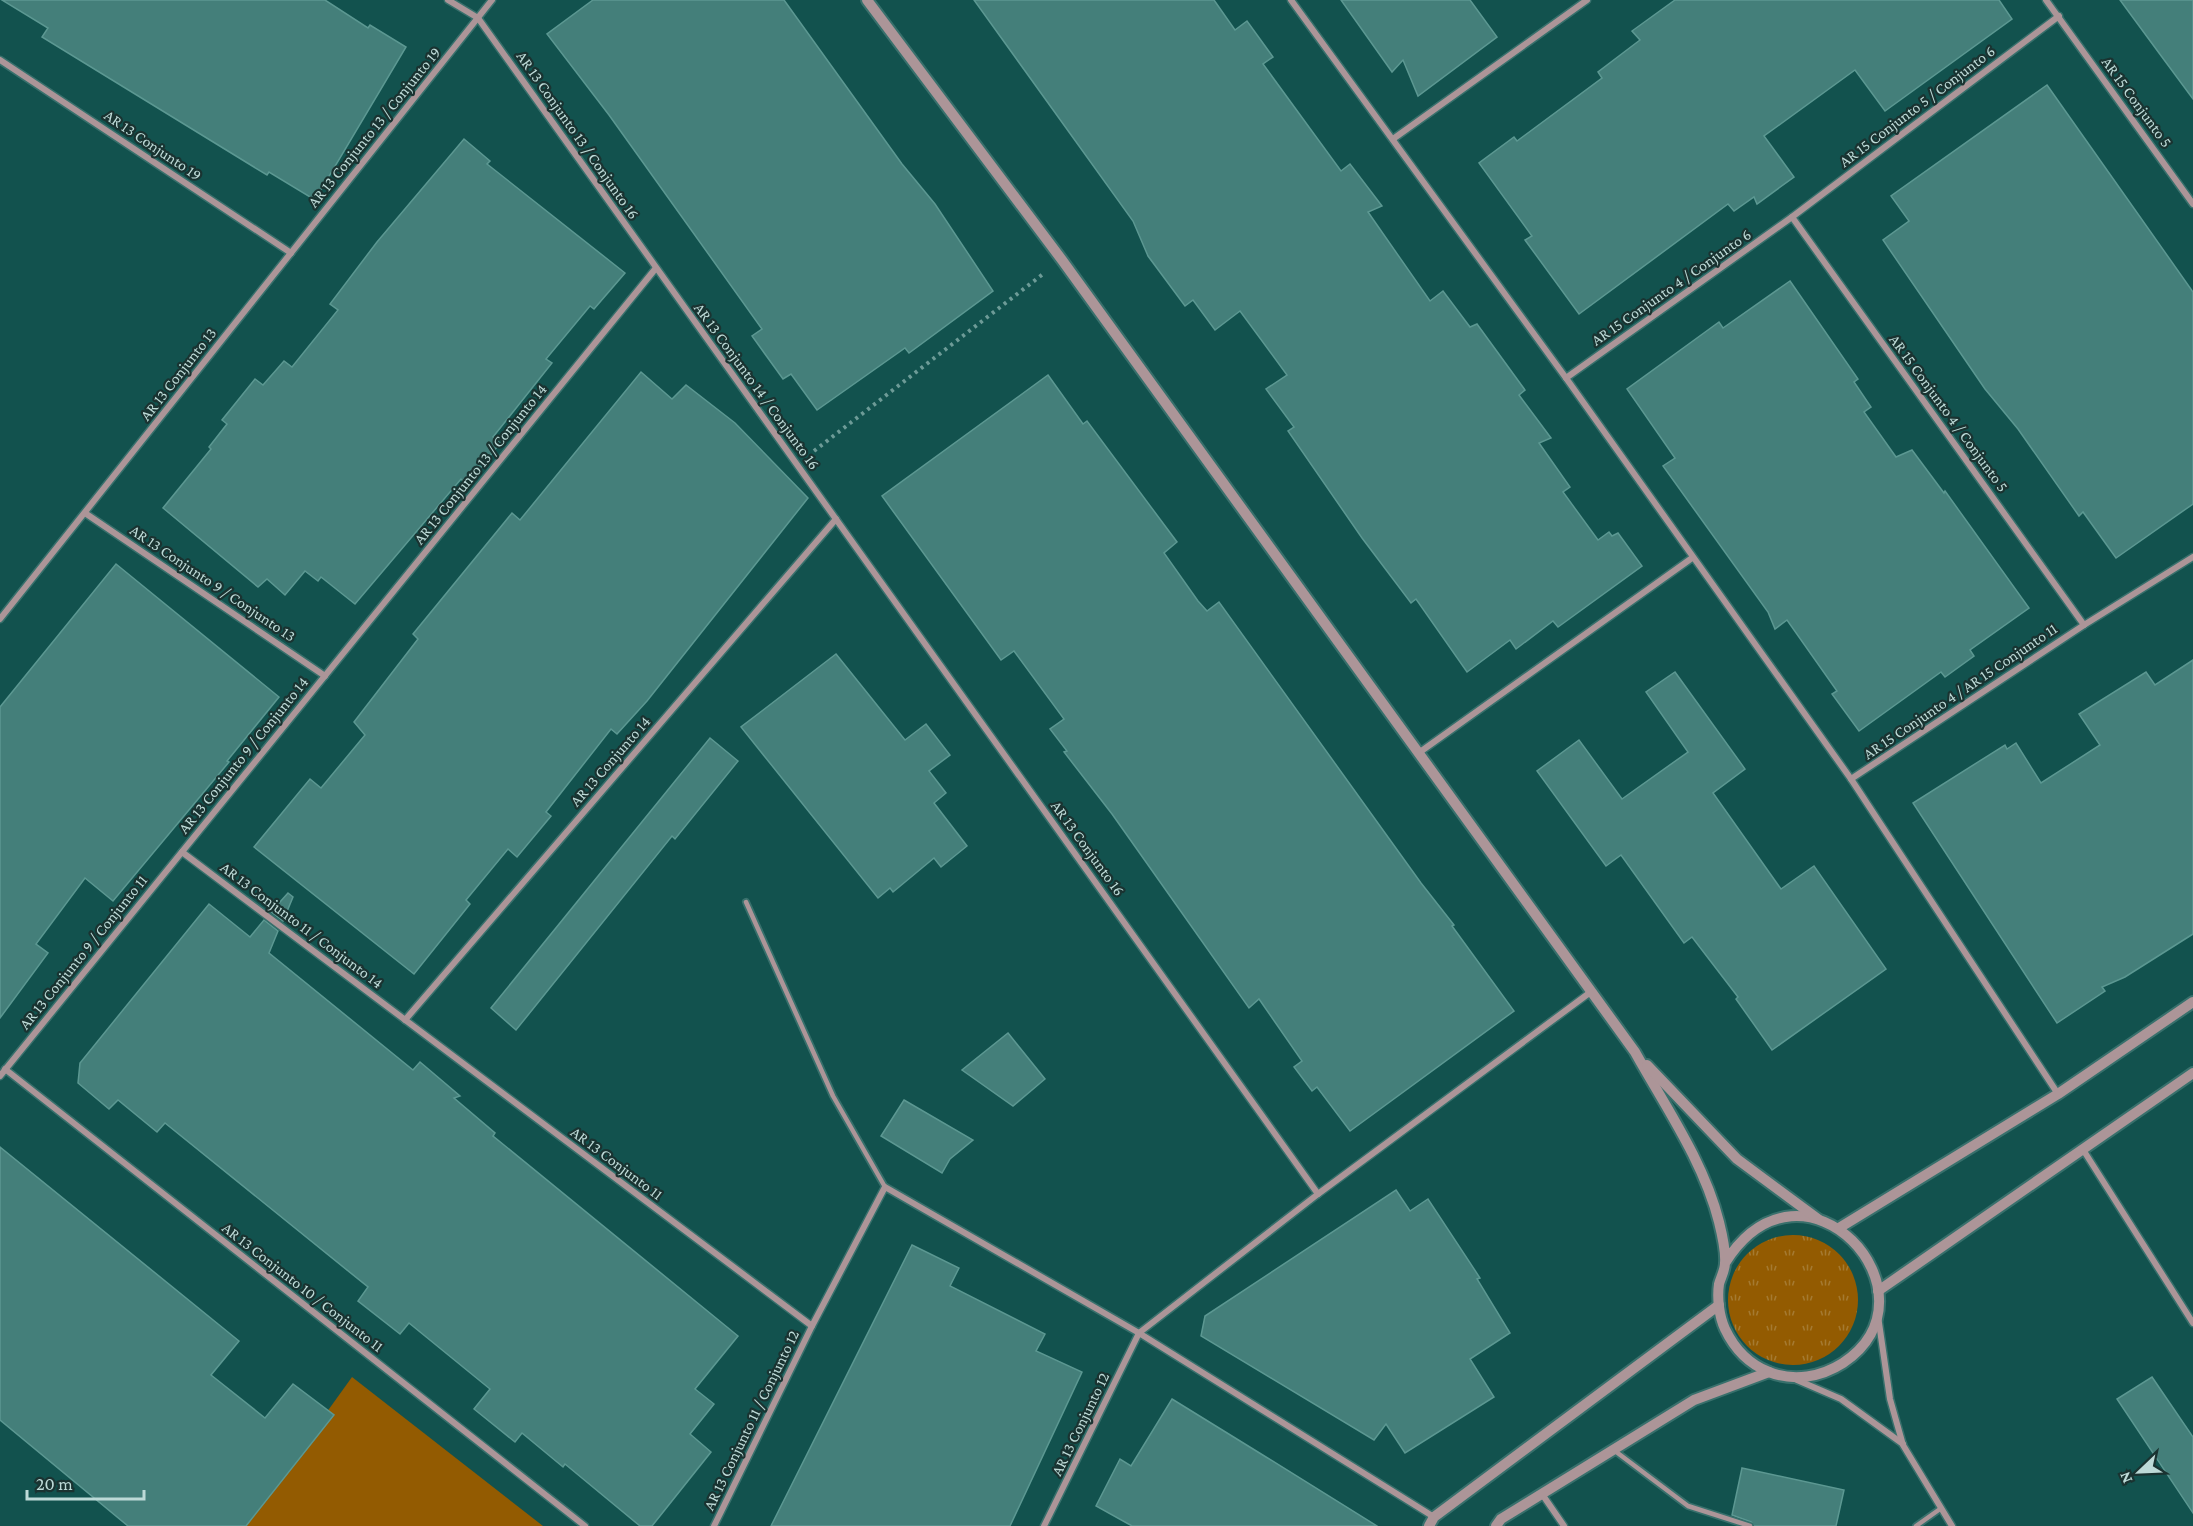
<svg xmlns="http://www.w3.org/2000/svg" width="2193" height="1526" viewBox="0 0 2193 1526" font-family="'Crimson Pro',serif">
<defs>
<pattern id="grass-tufts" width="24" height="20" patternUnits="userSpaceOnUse" patternTransform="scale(1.5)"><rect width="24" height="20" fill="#935b01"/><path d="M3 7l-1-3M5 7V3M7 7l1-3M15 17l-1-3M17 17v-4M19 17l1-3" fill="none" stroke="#a57a31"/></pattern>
</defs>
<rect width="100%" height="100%" fill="#12524e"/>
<circle fill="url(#grass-tufts)" cx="1793" cy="1300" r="65"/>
<polygon fill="#935b01" points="352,1377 543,1526 245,1526"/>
<g fill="#447f7a" stroke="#5c9892" stroke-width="1.5">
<polygon points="2,0 325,0 368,28 370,25 406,47 315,200 269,172 267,175 42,37 48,28"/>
<polygon points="593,0 784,0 902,164 935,204 993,291 909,353 905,348 817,410 791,374 783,379 752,336 762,329 609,115 547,34"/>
<polygon points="974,0 1214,0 1235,30 1247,21 1273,57 1263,64 1341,171 1350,164 1382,206 1368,212 1430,301 1443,291 1470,327 1477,324 1525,390 1519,395 1551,438 1539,443 1570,487 1563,492 1598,540 1609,532 1612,536 1618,533 1642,566 1558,627 1553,621 1516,649 1510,640 1467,672 1416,599 1411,603 1362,538 1288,431 1294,427 1266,389 1287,375 1240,311 1215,330 1193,300 1185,306 1148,256 1133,221"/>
<polygon points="1341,0 1470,0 1497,37 1418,96 1403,60 1392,72"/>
<polygon points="1675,0 1999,0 2012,19 1885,111 1855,70 1764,136 1794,177 1757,204 1754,197 1734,211 1728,204 1579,314 1525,240 1532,236 1479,163 1514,137 1517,141 1602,78 1598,72 1640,40 1632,31"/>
<polygon points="2120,0 2193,0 2193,99 2159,53"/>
<polygon points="2047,85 2193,292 2193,504 2116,558 2083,512 2079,516 2018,429 1985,389 1883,240 1909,221 1891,196"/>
<polygon points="464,139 490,161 487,164 625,273 594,309 590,306 546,359 552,363 493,437 500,443 467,485 461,479 355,604 321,577 318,581 305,571 285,595 267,579 258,587 163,508 211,449 209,447 227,424 222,420 255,379 263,385 284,361 292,367 338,310 330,304 377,242"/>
<polygon points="1790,281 1858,379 1854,382 1871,407 1864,412 1896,457 1912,450 1944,493 1945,491 2029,608 1970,650 1974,656 1945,677 1941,672 1859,731 1832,694 1837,691 1787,620 1775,629 1768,612 1663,466 1675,458 1627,389 1719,322 1723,328"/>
<polygon points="641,372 672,399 686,385 735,423 808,498 647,701 617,734 611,729 546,812 551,816 517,857 508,849 466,900 470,904 414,974 254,847 310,779 321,788 365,735 354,722 418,639 413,634 512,513 520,520"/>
<polygon points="1048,375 1083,424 1087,421 1177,542 1164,553 1198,601 1207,611 1219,602 1421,883 1454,925 1452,926 1514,1011 1350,1131 1317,1087 1312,1091 1294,1067 1302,1061 1259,999 1249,1008 1112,814 1064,752 1067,751 1050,729 1064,719 1014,651 1001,660 882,496"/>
<polygon points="116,564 279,697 227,761 229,762 113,901 85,878 36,944 48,953 0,1018 0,707"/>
<polygon points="836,654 905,740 926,724 950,755 929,771 946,793 934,803 967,846 941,867 934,858 893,892 890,888 878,898 741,727"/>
<polygon points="2193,660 2193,934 2125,977 2102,987 2105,991 2057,1023 1913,803 2005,745 2007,749 2016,743 2041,783 2100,745 2079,714 2146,672 2155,685"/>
<polygon points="1675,672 1745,769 1713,793 1781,889 1814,866 1886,969 1772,1050 1736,999 1738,997 1692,937 1684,943 1621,855 1606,866 1537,771 1579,740 1622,799 1688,752 1646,692"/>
<polygon points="710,738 738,761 675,839 672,836 516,1030 491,1008"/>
<polygon points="288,893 293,897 283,921 271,912"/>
<polygon points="209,904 250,937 264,920 278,931 269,953 413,1070 420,1062 460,1096 454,1098 495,1133 493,1136 738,1336 695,1389 714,1404 690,1434 711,1452 652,1526 640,1526 565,1464 563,1467 522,1433 515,1442 474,1409 490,1389 409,1323 400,1334 358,1301 368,1287 165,1123 157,1132 118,1100 109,1109 78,1083 80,1063"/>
<polygon points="1008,1033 1045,1079 1013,1106 962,1070"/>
<polygon points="904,1100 973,1140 950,1159 942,1173 881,1136"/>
<polygon points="0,1147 239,1341 211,1375 265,1418 293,1384 334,1415 246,1526 128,1526 0,1420"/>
<polygon points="1396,1190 1410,1211 1428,1199 1480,1278 1477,1279 1510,1333 1470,1359 1494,1397 1405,1453 1386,1424 1374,1440 1201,1336 1205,1316"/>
<polygon points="912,1245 959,1268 950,1286 1045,1334 1036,1351 1082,1372 1010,1526 771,1526"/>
<polygon points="2152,1377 2193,1437 2193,1513 2117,1399"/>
<polygon points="1172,1399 1266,1457 1377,1526 1132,1526 1096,1506 1120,1459 1131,1466"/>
<polygon points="1742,1468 1844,1490 1836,1526 1754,1526 1751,1522 1732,1515"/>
</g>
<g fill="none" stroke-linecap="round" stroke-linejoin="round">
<defs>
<g id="service">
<polyline points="746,902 833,1096 885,1187"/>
<polyline points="1615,1451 1688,1506 1750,1526"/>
<polyline points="1916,1526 1940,1509"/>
</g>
<g id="minor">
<polyline points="448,0 478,18 1318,1194"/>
<polyline points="1291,0 1566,378 1851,779 2058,1094"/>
<polyline points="2046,0 2193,204"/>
<polyline points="0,60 291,253"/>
<polyline points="1393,139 1587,0"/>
<polyline points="1792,217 2084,625"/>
<polyline points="1566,378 1792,217 2059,16"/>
<polyline points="85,513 325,676"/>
<polyline points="0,619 492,0"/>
<polyline points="1420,752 1692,558"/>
<polyline points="1851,779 2084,625 2193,557"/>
<polyline points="182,852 812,1326"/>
<polyline points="405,1020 836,519"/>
<polyline points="5,1069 585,1526"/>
<polyline points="0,1076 656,268"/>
<polyline points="2082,1148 2193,1323"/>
<polyline points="1878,1316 1890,1399 1903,1445 1952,1526"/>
<polyline points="1797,1380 1841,1399 1903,1444"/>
<polyline points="1542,1494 1564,1526"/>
<polyline points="714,1526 812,1326 885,1187 1139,1333 1434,1517"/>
<polyline points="1044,1526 1139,1333 1318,1194 1592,991"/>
</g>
<g id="tertiary">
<path d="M867 0 1062 260 1635 1052C1665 1106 1704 1162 1719 1222 1722 1234 1726 1251 1725 1263 1725 1270 1721 1277 1719 1284 1717 1298 1719 1316 1725 1329 1734 1348 1749 1364 1769 1372 1794 1382 1821 1377 1843 1363 1946 1295 1804 1138 1725 1263"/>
<polyline points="1647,1065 1737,1159 1818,1219"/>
<polyline points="1839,1228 2058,1094 2193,1002"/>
<polyline points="1878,1291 2193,1073"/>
<polyline points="1429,1526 1434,1517 1719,1305"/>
<polyline points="1496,1526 1501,1519 1694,1400 1769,1372"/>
</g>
</defs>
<use href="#service" stroke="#38706c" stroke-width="8"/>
<use href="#minor" stroke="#38706c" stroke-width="9"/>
<use href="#tertiary" stroke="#38706c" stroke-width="14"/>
<polyline stroke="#6d9b97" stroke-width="4" stroke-dasharray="3 4.5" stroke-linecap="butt" points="814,451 1043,274"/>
<use href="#service" stroke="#ac9598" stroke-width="4.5"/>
<use href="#minor" stroke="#ac9598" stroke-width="6"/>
<use href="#tertiary" stroke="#ac9598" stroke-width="10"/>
</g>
<g text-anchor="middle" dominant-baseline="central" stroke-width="4.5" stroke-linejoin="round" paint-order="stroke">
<g font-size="16" fill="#bddad7" stroke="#1a3331">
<text transform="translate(2137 102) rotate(54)">AR 15 Conjunto 5</text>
<text transform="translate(1917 106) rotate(-37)">AR 15 Conjunto 5 / Conjunto 6</text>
<text transform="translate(374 127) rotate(-51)">AR 13 Conjunto 13 / Conjunto 19</text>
<text transform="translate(578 135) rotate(55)">AR 13 Conjunto 13 / Conjunto 16</text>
<text transform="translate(153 145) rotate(34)">AR 13 Conjunto 19</text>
<text transform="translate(1671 287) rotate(-35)">AR 15 Conjunto 4 / Conjunto 6</text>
<text transform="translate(178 374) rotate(-52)">AR 13 Conjunto 13</text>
<text transform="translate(757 386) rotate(54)">AR 13 Conjunto 14 / Conjunto 16</text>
<text transform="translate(1949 413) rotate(54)">AR 15 Conjunto 4 / Conjunto 5</text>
<text transform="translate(480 464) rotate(-51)">AR 13 Conjunto 13 / Conjunto 14</text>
<text transform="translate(213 583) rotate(34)">AR 13 Conjunto 9 / Conjunto 13</text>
<text transform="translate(1960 691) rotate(-34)">AR 15 Conjunto 4 / AR 15 Conjunto 11</text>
<text transform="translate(243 755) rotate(-51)">AR 13 Conjunto 9 / Conjunto 14</text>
<text transform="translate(610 761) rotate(-49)">AR 13 Conjunto 14</text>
<text transform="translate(1088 848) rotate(54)">AR 13 Conjunto 16</text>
<text transform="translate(302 925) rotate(37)">AR 13 Conjunto 11 / Conjunto 14</text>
<text transform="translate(83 952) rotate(-51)">AR 13 Conjunto 9 / Conjunto 11</text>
<text transform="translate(617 1163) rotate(37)">AR 13 Conjunto 11</text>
<text transform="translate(303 1287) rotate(38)">AR 13 Conjunto 10 / Conjunto 11</text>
<text transform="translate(751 1420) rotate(-64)">AR 13 Conjunto 11 / Conjunto 12</text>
<text transform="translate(1080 1424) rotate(-64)">AR 13 Conjunto 12</text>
</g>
</g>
<g transform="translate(2139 1472) rotate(247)" stroke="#1a3331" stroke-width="4.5" paint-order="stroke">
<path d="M0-4.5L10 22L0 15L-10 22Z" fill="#bddad7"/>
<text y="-9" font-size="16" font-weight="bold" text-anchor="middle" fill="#bddad7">N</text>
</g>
<path d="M27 1490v9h117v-9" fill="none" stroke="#bddad7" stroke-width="3"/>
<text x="36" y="1490" font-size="18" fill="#bddad7" stroke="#1a3331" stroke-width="4.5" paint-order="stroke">20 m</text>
</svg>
